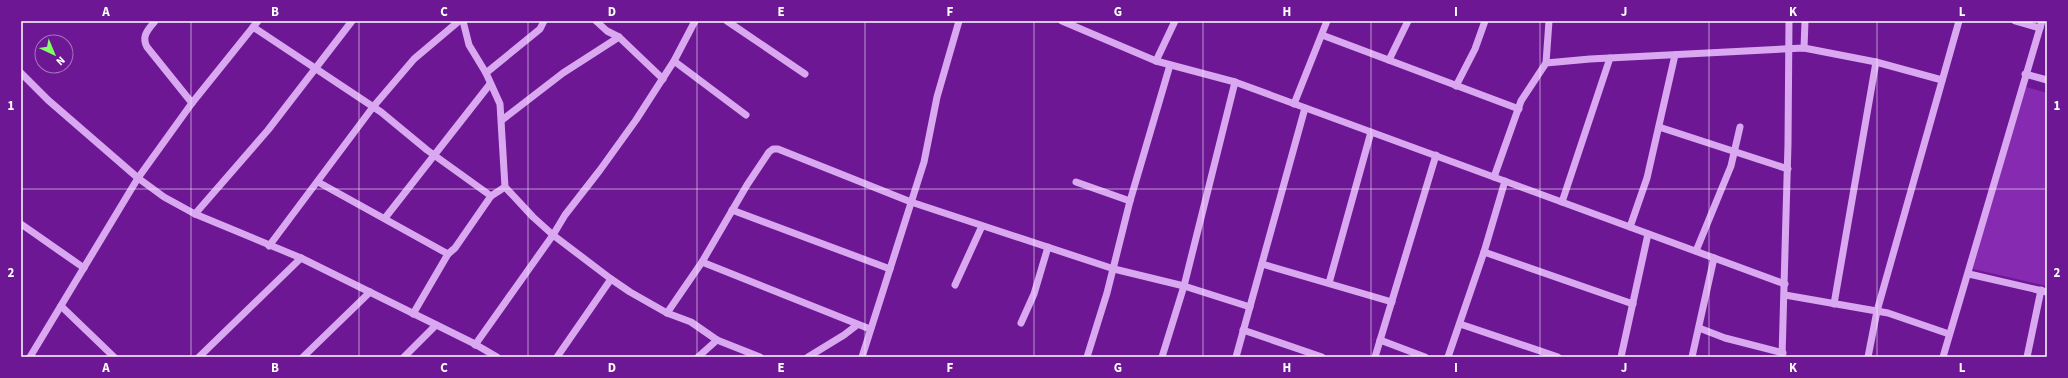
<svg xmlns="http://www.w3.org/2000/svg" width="2068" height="378" viewBox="0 0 2068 378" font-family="'Source Sans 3',sans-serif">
<rect width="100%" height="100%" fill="#6d1794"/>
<polygon fill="#862ab2" points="2023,86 2047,93 2047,286 1973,269"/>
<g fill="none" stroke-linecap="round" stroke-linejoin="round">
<g stroke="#d9a8f0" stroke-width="7">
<path d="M155 21C148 30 141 36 147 47L192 103"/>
<polyline points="463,21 469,45 486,73 500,104 505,187 533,217 553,235 611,279 557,357"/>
<polyline points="596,21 607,31 619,37 663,79"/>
<polyline points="727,21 805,74"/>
<polyline points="1062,21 1156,61 1235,82 1785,284"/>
<polyline points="2015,21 2040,28"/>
<polyline points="253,27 381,112 427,150 491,196"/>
<polyline points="1322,35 1519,109"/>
<polyline points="1804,48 1805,21"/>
<polyline points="1389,60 1408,21"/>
<polyline points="674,61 746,115"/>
<polyline points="1156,61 1175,21"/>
<polyline points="1546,63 1549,21"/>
<polyline points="21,73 48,100 138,178 164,197 195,214 301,258 473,343 497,357"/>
<polyline points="486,73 540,29 544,21"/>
<polyline points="2025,74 2047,80"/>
<polyline points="1456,86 1475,49 1485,21"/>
<polyline points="1294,104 1327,21"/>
<polyline points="502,120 563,73 619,37"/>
<polyline points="1659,127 1788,169"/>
<polyline points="1494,177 1521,101 1546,63 1590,59 1804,48 1876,62 1942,80"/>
<polyline points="318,182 448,254"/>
<polyline points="1076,182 1130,201"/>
<polyline points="1562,202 1610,58"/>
<polyline points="732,210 890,269"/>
<polyline points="195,214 268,130 352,21"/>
<polyline points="385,218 490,84"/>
<polyline points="21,224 84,268"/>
<polyline points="1630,227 1647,178 1675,55"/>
<polyline points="269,246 373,107 414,59 459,21"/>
<polyline points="1696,251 1731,166 1740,127"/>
<polyline points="1484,252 1633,304"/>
<polyline points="702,262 870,329"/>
<polyline points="1262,264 1392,302"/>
<polyline points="1969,274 2047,292"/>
<polyline points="611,279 630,292 667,313 691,322 717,340 760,357"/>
<polyline points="1329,283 1371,132"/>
<polyline points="955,285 982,226"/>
<polyline points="1785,295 1888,313 1949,334"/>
<polyline points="1834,304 1876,62"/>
<polyline points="61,306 114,357"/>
<polyline points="667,313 702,262 747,185 769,152 773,149 778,149 911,202 1114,269 1184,286 1250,307"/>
<polyline points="413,314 448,254 455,248 491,196 505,187"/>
<polyline points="1021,323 1034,294 1048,247"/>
<polyline points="1460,324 1558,357"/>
<polyline points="1699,328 1725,338 1783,353"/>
<polyline points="1243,330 1322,357"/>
<polyline points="1380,340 1425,357"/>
<polyline points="475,345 553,235 565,215 600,170 636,120 674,61 695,21"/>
<polyline points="30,357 138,178 192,103 258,21"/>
<polyline points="199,357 301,258"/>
<polyline points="303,357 370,292"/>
<polyline points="404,357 436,325"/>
<polyline points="698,357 717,340"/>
<polyline points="808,357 844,335 857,325"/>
<polyline points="862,357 924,162 937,97 959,21"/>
<polyline points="1087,357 1107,293 1130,201 1170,65"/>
<polyline points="1162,357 1184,286 1235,82"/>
<polyline points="1236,357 1305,108"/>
<polyline points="1375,357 1436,155"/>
<polyline points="1448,357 1484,252 1505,181"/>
<polyline points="1621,357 1648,234"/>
<polyline points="1692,357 1714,258"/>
<polyline points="1782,357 1788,144 1789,21"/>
<polyline points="1868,357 1877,311 1959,21"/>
<polyline points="1943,357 2042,21"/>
<polyline points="2027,357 2041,290"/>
</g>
</g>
<path fill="none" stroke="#fff" stroke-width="1" stroke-opacity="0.55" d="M191 21V357M359 21V357M528 21V357M697 21V357M865 21V357M1034 21V357M1203 21V357M1371 21V357M1540 21V357M1709 21V357M1877 21V357M21 189H2047"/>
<rect width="2068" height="378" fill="none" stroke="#6d1794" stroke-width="44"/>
<g transform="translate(54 54) rotate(136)"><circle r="19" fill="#6d1794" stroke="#a774bf"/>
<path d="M0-3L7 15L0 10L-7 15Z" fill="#80ff67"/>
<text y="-6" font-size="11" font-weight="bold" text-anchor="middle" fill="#ffffff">N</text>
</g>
<rect x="22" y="22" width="2024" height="334" fill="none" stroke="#fff" stroke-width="1.5"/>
<g font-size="13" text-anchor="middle" font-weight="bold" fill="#fff">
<text x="106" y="16">A</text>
<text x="275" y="16">B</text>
<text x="444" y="16">C</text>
<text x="612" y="16">D</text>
<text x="781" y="16">E</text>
<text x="950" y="16">F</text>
<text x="1118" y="16">G</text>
<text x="1287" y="16">H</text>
<text x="1456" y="16">I</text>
<text x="1624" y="16">J</text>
<text x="1793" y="16">K</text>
<text x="1962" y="16">L</text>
<text x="11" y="110">1</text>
<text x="2057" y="110">1</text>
<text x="11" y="277">2</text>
<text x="2057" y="277">2</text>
<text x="106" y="372">A</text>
<text x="275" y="372">B</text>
<text x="444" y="372">C</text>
<text x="612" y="372">D</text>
<text x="781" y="372">E</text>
<text x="950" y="372">F</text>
<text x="1118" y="372">G</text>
<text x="1287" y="372">H</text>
<text x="1456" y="372">I</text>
<text x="1624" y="372">J</text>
<text x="1793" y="372">K</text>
<text x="1962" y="372">L</text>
</g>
</svg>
